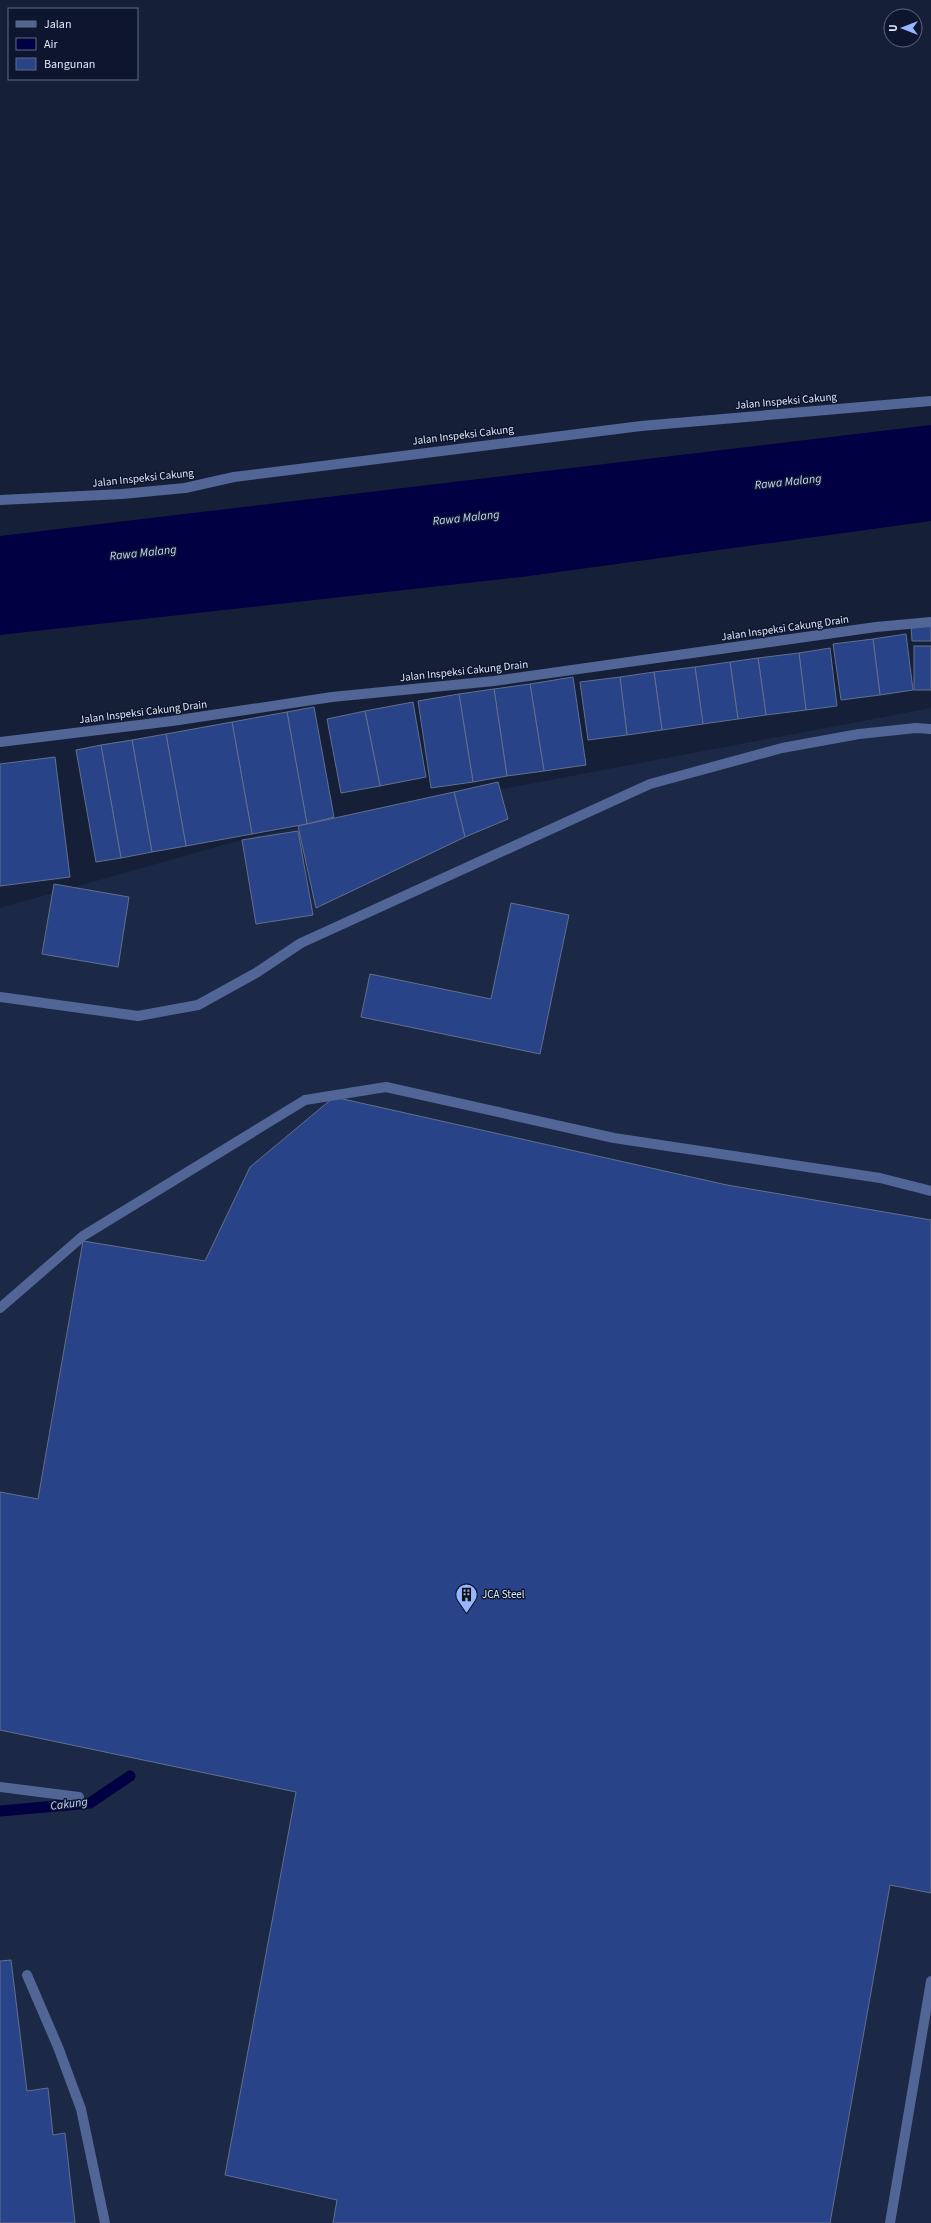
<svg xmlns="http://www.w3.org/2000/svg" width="931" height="2223" viewBox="0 0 931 2223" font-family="'Source Sans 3',sans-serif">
<rect width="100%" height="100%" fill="#152038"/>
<polygon fill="#1b2846" points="931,708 931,2223 0,2223 0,908 259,835"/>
<polygon fill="#010042" points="931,425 931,521 522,577 0,635 0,536"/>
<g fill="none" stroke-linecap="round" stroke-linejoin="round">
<polyline stroke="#010042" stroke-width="11" points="0,1811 90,1803 130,1776"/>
</g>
<g fill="#284387" stroke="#626f8d">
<polygon points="931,625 931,641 912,641 911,626"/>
<polygon points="906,634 913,690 880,695 873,639"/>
<polygon points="873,639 880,695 841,700 833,644"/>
<rect x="914" y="646" width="17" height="44"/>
<polygon points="830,648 837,706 806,710 799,653"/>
<polygon points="799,653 806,710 766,715 758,658"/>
<polygon points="758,658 766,715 738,719 730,662"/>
<polygon points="730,662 738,719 703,724 695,667"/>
<polygon points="695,667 703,724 662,730 654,672"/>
<polygon points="654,672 662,730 627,735 620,677"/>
<polygon points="573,677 586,765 544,771 530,684"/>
<polygon points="620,677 627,735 588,740 580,682"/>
<polygon points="530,684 544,771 507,776 494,689"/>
<polygon points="494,689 507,776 473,782 459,694"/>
<polygon points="459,694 473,782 431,788 418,701"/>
<polygon points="413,702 426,777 380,786 365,711"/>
<polygon points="314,707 334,817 307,824 287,712"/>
<polygon points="365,711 380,786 341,793 327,719"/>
<polygon points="287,712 307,824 252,834 232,722"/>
<polygon points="232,722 252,834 186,846 166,734"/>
<polygon points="166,734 186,846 152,852 132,740"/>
<polygon points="132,740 152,852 121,858 101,745"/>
<polygon points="101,745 121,858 96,862 76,750"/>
<polygon points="55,757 70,877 0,886 0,764"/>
<polygon points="498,782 508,819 465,837 454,792"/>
<polygon points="454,792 465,837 316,908 298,826"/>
<polygon points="298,831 313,915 256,924 242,840"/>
<polygon points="54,884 129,897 118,967 42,954"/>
<polygon points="511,903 569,915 540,1054 361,1017 370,974 491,999"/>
<polygon points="334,1097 727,1185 931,1220 931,1893 890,1885 830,2223 333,2223 337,2200 225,2175 296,1792 0,1730 0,1492 38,1499 83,1241 205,1261 250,1167"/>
<polygon points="11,1960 27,2091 48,2088 53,2135 65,2133 75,2223 0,2223 0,1961"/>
</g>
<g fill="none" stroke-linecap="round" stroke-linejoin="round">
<g stroke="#516696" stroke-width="10">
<polyline points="0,500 122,494 185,488 234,477 641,426 931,401"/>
<polyline points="0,742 172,721 332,697 494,681 876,627 931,622"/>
<polyline points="0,997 138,1016 198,1005 256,973 301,943 650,784 782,748 859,734 916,728 931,729"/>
<polyline points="0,1308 83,1236 305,1100 386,1087 614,1138 880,1178 931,1191"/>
<polyline points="0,1787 79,1797"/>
<polyline points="27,1975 58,2047 81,2109 105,2223"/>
<polyline points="890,2223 931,1981"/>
</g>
</g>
<defs>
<symbol id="building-pin" viewBox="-11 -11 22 30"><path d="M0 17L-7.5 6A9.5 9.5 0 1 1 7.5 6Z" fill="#96b6fd" stroke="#0d162e"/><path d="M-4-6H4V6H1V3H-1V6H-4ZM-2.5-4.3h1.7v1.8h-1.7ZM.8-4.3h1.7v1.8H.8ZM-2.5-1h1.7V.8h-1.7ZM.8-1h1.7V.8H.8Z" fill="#111"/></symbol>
</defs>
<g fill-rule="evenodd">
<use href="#building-pin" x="454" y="1582" width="25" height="34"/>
</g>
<g text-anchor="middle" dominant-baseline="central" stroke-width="3" stroke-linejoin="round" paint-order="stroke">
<g font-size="11" fill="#dfe7f8" stroke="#0d162e">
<text transform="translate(786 401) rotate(-5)">Jalan Inspeksi Cakung</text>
<text transform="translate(463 435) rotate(-7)">Jalan Inspeksi Cakung</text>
<text transform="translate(143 478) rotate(-6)">Jalan Inspeksi Cakung</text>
<text transform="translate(785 628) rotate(-8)">Jalan Inspeksi Cakung Drain</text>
<text transform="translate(464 671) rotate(-6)">Jalan Inspeksi Cakung Drain</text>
<text transform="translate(143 712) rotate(-7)">Jalan Inspeksi Cakung Drain</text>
</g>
<g font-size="11" fill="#dfe7f8" stroke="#0d162e" text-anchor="start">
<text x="482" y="1594">JCA Steel</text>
</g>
<g font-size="12" font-style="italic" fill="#c4d7ff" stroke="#0d162e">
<text transform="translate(788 482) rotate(-6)">Rawa Malang</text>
<text transform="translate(466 518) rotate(-6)">Rawa Malang</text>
<text transform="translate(143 553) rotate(-6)">Rawa Malang</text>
<text transform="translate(69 1804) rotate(-7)">Cakung</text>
</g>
</g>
<rect x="8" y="8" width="130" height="72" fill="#0d162e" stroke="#616a7f"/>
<rect x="16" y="21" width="20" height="6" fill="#516696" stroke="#616a7f"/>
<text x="44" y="28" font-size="12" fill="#dfe7f8">Jalan</text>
<rect x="16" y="38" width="20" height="12" fill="#010042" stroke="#616a7f"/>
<text x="44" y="48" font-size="12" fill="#dfe7f8">Air</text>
<rect x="16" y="58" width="20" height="12" fill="#284387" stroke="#616a7f"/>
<text x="44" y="68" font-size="12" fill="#dfe7f8">Bangunan</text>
<g transform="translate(903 28) rotate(270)"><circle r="19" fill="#0d162e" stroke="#616a7f"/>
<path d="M0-3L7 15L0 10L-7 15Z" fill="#96b6fd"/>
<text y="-6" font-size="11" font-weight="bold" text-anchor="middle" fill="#dfe7f8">U</text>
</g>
</svg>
